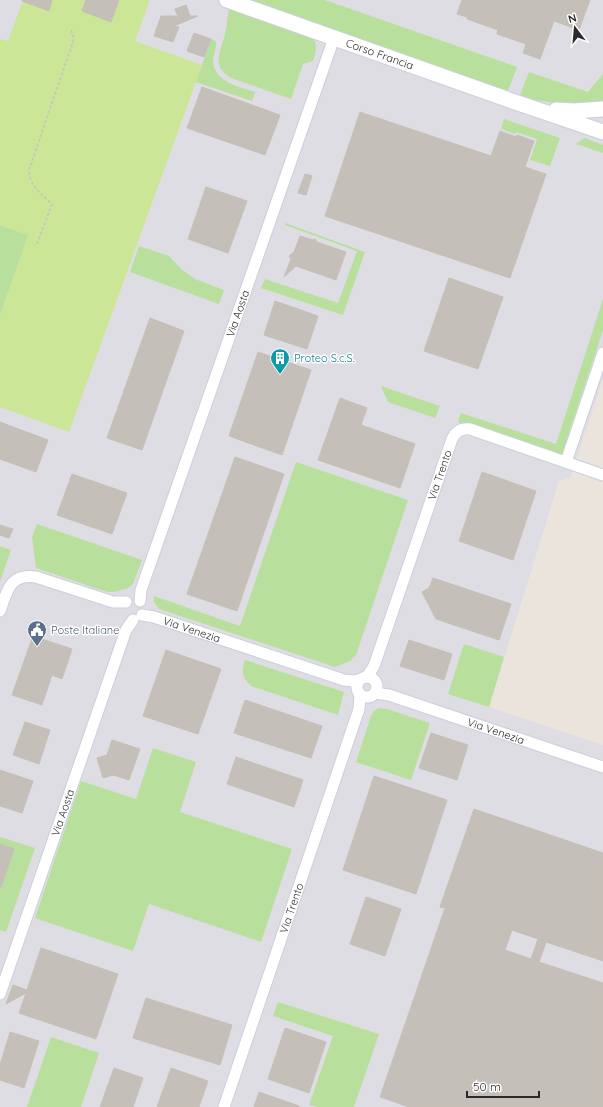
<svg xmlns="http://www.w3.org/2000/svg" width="603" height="1107" viewBox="0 0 603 1107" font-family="Quicksand,sans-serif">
<rect width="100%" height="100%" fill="#ebe4dd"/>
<polygon fill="#dedde4" points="0,0 603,0 603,379 570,478 559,481 489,707 603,745 603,1107 0,1107 0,582 11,550 0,546 0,315 28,235 0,225"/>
<g fill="#b9df9c">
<polygon points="252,0 325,0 517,67 508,91"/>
<path d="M229 6 313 38C318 46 316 52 313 61L303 64 291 99 234 79C210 68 220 54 225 34 227 25 228 15 229 6Z"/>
<path d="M211 39 214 40 216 42C217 48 213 55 213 61 214 82 239 87 255 92L252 101 196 82Z"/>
<polygon points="529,72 588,92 603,74 603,105 567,105 536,100 520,95"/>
<polygon points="504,119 560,138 550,166 530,160 537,139 516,132 515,134 501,129"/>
<polygon points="585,138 603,145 603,153 576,144"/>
<polygon points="285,223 365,252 343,315 261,288 265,279 338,303 357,251 285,225"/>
<polygon points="0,225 29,235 0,315"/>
<polygon points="139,246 169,256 181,269 195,279 224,290 219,304 130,272"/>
<polygon points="603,299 603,330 561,457 458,422 461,413 556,444"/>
<polygon points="381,386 440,406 435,418 388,402"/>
<polygon points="296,462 408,500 356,655 350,661 335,667 159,609 154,602 154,596 240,626"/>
<polygon points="37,524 142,560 133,584 128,588 115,592 107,592 36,568 32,537"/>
<polygon points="0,546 11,550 0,582"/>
<polygon points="464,644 504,657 489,707 448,694"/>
<path d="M245 660 344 692 338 715 251 686C242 678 241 671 245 660Z"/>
<polygon points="379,708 387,709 430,723 411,780 356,762 371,716 374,711"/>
<polygon points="153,748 196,762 180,812 292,849 261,942 149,904 133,951 35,918 81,781 136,799"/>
<polygon points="0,837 35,848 6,932 0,930"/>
<polygon points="278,1002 379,1034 354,1107 317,1107 309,1105 333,1036 273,1016"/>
<polygon points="51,1037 99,1053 81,1107 27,1107"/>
</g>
<polygon fill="#cce698" points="23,0 150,0 135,41 202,65 69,432 0,407 0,315 28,235 0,225 0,39 8,41"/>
<g fill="#c4bfb8" stroke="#c7bfb6" fill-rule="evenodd">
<polygon points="22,0 52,0 49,11 22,1"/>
<polygon points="86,0 119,0 111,22 82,11"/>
<polygon points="462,0 590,0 579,30 554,21 540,59 523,53 526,44 497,34 498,30 467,19 467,17 457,14"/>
<polygon points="186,5 190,16 198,16 174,26 179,27 173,42 154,36 161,16 178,16 175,9"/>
<polygon points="194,33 211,39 204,57 187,51"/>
<polygon points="202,87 280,115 265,155 187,128"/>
<polygon points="360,112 491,156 500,131 516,137 517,135 534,141 525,167 546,174 510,278 325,216"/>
<polygon points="305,174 312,176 306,195 298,193"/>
<polygon points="206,187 247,201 228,253 188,239"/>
<polygon points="300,236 313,240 315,239 317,242 346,252 336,280 296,266 284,277 291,259 289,256 294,252"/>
<polygon points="449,278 503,297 478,369 424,351"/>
<polygon points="275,301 318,316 307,349 264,335"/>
<polygon points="150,318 184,331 142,450 107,438"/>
<polygon points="258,352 311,370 282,455 229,436"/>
<polygon points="340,398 367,408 361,425 415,444 400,488 318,460"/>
<polygon points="0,422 48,440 36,472 0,459"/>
<polygon points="235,457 284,474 237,611 187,594"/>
<polygon points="482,472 536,491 513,560 459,541"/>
<polygon points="72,474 127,493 112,534 57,515"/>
<polygon points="0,525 13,529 9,538 0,535"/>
<polygon points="433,578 511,604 499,640 436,619 422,592 429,588"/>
<polygon points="33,636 72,649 62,679 52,675 42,705 12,695"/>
<polygon points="409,640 452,654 444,680 400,666"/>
<polygon points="166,650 221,669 198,734 143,716"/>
<polygon points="245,700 322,726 311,758 234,733"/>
<polygon points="25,722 50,730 39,764 13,755"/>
<polygon points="431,733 468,745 457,780 419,768"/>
<polygon points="112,740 140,749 129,780 113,775 103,778 97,758 107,755"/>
<polygon points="236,757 303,780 294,807 227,784"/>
<polygon points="0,770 33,781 22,813 0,806"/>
<polygon points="374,776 447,800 416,894 343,870"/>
<path d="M474 809 603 853V961L546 942 539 962 603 983V1107H409L380 1097 445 908 440 907ZM512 930 538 939 531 959 505 950Z"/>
<polygon points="0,844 14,849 1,887 0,887"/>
<polygon points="366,897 401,909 385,956 350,944"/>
<polygon points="41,948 118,974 96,1039 19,1013 26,993 6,1004 13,985 27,990"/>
<polygon points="146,998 232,1025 220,1065 133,1038"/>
<polygon points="285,1028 326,1042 309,1093 268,1079"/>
<polygon points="10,1032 39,1041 24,1088 0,1080 0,1065"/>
<polygon points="114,1068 143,1078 133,1107 100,1107"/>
<polygon points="171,1068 208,1081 199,1107 157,1107"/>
<polygon points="259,1092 299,1106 299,1107 254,1107"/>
</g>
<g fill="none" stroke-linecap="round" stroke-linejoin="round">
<defs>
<g id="street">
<polyline points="566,462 603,353"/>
<path id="s1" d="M140 601 141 590 334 38"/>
<path d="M0 611C7 591 10 573 36 577L113 602H126"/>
<path id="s2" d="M142 615 154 617 344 680 354 681 359 680"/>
<circle cx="367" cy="687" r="10"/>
<path id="s3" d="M367 677 374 666 452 439C456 431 462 428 470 429L603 475"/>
<path id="s4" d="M375 693 389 695 603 767"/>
<path id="s5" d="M0 994 126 630 133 620"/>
<path id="s6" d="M224 1107 359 709 360 695"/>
</g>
<g id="secondary">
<path id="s7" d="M227 0 512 101 603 132"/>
<polyline points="556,110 574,111 603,109"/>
</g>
</defs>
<use href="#street" stroke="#cbcfdb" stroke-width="13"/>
<use href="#secondary" stroke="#cbcfdb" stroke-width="17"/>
<path stroke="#c3c3c3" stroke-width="1.5" stroke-dasharray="3 2" stroke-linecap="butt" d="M37 244 52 204C41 194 29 185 29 170L74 39 71 30"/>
<use href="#street" stroke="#fff" stroke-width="11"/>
<use href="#secondary" stroke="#fff" stroke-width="15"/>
</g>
<defs>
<symbol id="building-pin" viewBox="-11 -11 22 30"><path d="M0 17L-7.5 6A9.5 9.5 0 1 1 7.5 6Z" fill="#0f9aa8" stroke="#fff"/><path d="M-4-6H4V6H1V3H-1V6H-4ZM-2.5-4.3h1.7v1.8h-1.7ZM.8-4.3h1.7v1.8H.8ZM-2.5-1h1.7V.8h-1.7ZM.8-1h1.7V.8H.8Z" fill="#fff"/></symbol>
<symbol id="civic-pin" viewBox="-11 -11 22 30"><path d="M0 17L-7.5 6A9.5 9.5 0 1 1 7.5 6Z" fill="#5c6f8a" stroke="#fff"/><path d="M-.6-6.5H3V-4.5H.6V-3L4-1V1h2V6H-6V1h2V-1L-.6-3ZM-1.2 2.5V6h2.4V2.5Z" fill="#fff"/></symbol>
</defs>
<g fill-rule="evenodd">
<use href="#building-pin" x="269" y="347" width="22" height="30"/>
<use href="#civic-pin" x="26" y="619" width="22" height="30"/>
</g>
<g text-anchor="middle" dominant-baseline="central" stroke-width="3" stroke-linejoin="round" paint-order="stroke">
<g font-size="11" fill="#2a2a2a" stroke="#fff">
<text stroke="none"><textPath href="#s7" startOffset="162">Corso Francia</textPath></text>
<text stroke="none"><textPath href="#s1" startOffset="304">Via Aosta</textPath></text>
<text stroke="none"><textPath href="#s3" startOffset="215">Via Trento</textPath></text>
<text stroke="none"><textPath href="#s2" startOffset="52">Via Venezia</textPath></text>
<text stroke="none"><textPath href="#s4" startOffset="127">Via Venezia</textPath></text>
<text stroke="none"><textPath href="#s5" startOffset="192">Via Aosta</textPath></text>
<text stroke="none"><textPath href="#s6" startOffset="210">Via Trento</textPath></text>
</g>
<g font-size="11" fill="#0d838f" stroke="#fff" text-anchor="start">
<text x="294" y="358">Proteo S.c.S.</text>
</g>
<g font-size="11" fill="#4e5e75" stroke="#fff" text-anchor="start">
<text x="51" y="630">Poste Italiane</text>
</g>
</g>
<g transform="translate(575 28) rotate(344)" stroke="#ffffff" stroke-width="3" paint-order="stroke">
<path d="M0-3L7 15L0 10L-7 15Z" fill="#2a2a2a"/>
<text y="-6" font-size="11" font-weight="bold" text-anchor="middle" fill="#2a2a2a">N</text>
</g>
<path d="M467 1091v6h72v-6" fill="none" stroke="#2a2a2a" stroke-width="2"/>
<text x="473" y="1091" font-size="12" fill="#2a2a2a" stroke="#ffffff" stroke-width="3" paint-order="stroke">50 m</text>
</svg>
